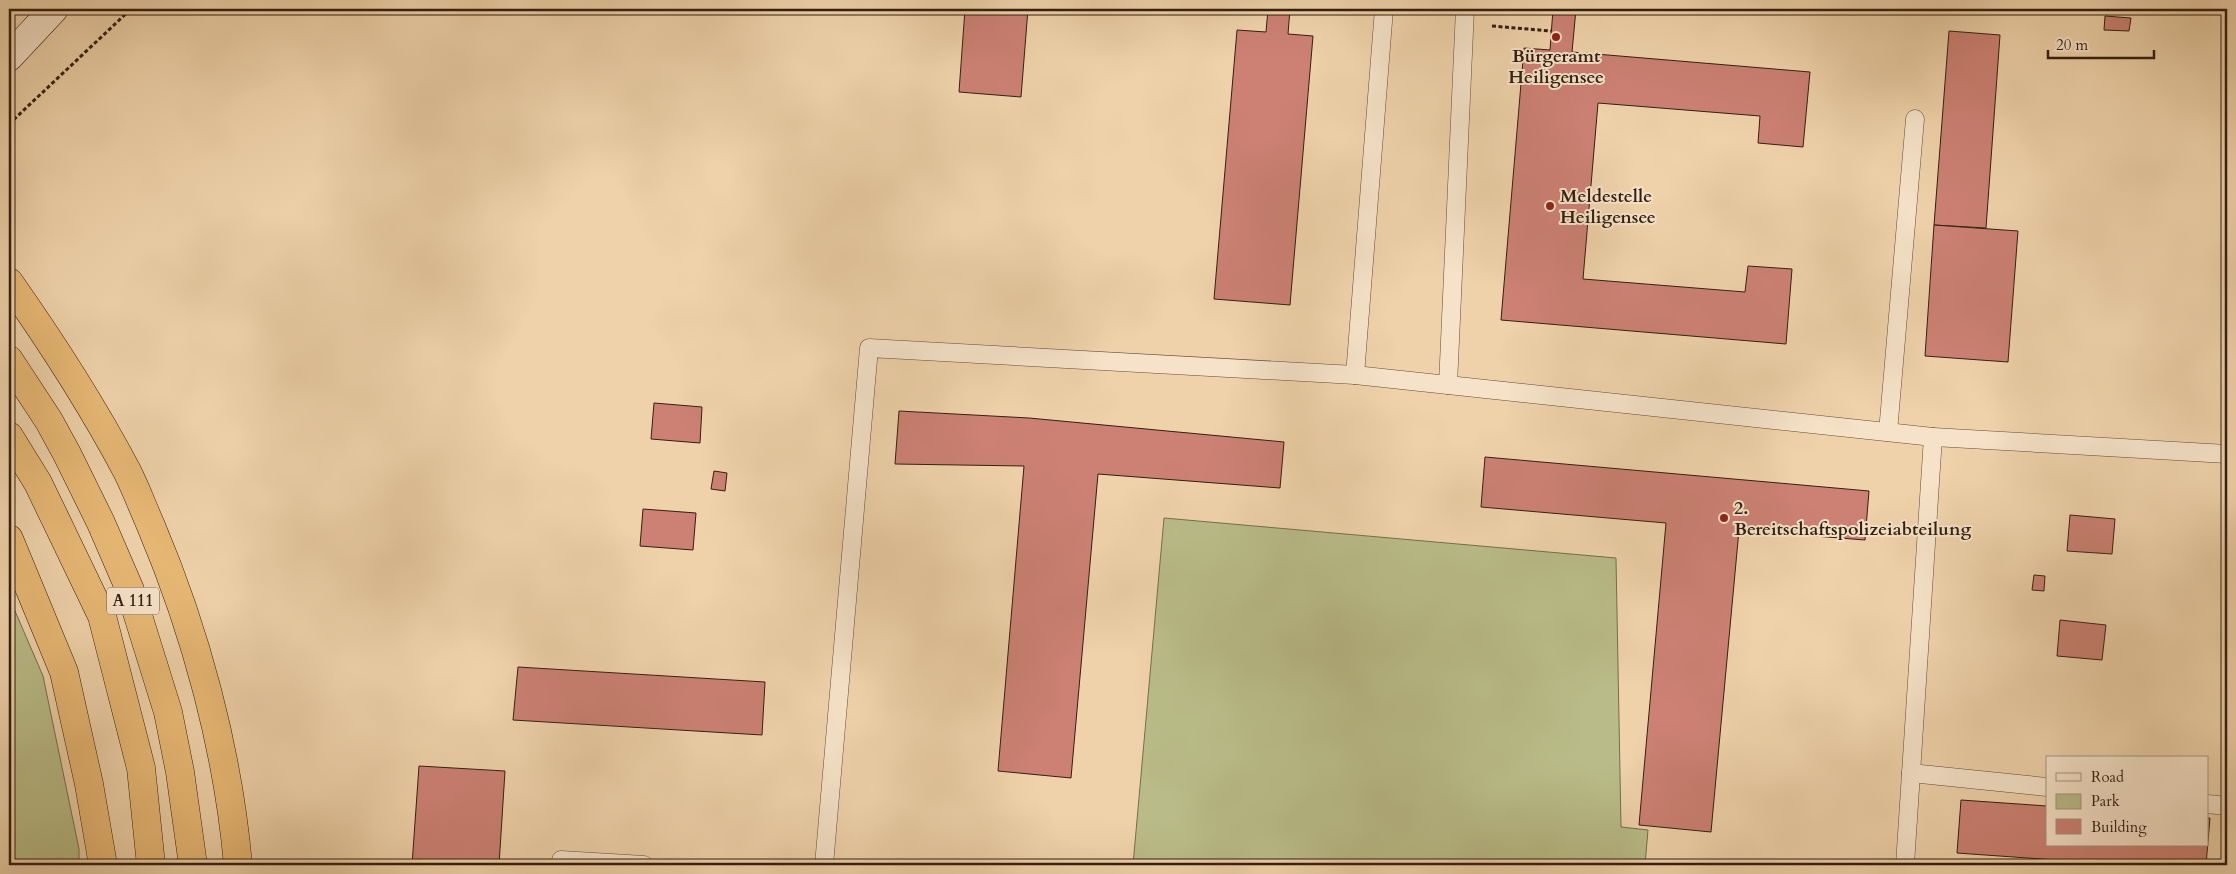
<svg xmlns="http://www.w3.org/2000/svg" width="2236" height="874" viewBox="0 0 2236 874" font-family="Cardo,serif">
<rect width="100%" height="100%" fill="#efd2aa"/>
<filter id="stains"><feTurbulence type="fractalNoise" baseFrequency=".004" numOctaves="4"/><feColorMatrix values="0 0 0 0 .2 0 0 0 0 .09 0 0 0 0 .02 0 0 0 .5 -.17"/></filter>
<radialGradient id="worn" r=".72"><stop offset=".6" stop-color="#630" stop-opacity="0"/><stop offset="1" stop-color="#630" stop-opacity=".3"/></radialGradient>
<g fill="#b9bc88" stroke="#766e4c">
<polygon points="1164,518 1616,558 1621,827 1648,830 1645,865 1133,865"/>
<polygon points="9,597 43,676 79,849 79,865 9,865"/>
</g>
<g fill="#cc8174" stroke="#331f11">
<polygon points="965,9 1028,9 1021,97 959,92"/>
<polygon points="1268,9 1290,9 1288,34 1313,36 1290,305 1214,299 1237,30 1266,32"/>
<polygon points="1553,9 1576,9 1572,52 1810,72 1803,147 1758,143 1760,116 1598,103 1583,279 1745,292 1748,266 1792,269 1786,344 1501,320 1524,48 1550,50"/>
<polygon points="2105,16 2131,18 2129,31 2104,30"/>
<polygon points="1949,31 2000,35 1986,228 1934,225"/>
<polygon points="1934,225 2018,231 2008,362 1925,356"/>
<polygon points="654,403 702,407 700,443 651,439"/>
<polygon points="899,411 1029,418 1284,442 1280,488 1098,474 1071,778 998,771 1024,466 895,464"/>
<polygon points="1485,457 1869,491 1865,540 1739,530 1711,832 1639,825 1666,523 1481,507"/>
<polygon points="714,471 727,473 725,491 711,489"/>
<polygon points="643,509 696,513 693,550 640,546"/>
<polygon points="2070,515 2115,519 2112,554 2067,551"/>
<polygon points="2034,575 2045,576 2044,591 2032,590"/>
<polygon points="2060,620 2106,625 2102,660 2057,656"/>
<polygon points="518,667 765,682 762,735 513,720"/>
<polygon points="419,766 505,771 499,865 412,865"/>
<polygon points="1961,800 2047,806 2047,845 2207,845 2207,818 2210,818 2206,865 2127,865 1957,853"/>
</g>
<g fill="none" stroke-linecap="round" stroke-linejoin="round">
<defs>
<g id="service">
<polyline points="1465,9 1448,385 1933,437 1905,865"/>
<polyline points="1355,375 1448,385"/>
<polyline points="1888,432 1915,119"/>
<polyline points="1933,437 2227,454"/>
<polyline points="1911,773 2047,787"/>
<polyline points="2207,804 2227,806"/>
<polyline points="561,860 644,865"/>
<polyline points="824,865 869,348 1355,375 1384,9"/>
</g>
<polyline id="secondary" points="9,57 54,9"/>
<g id="motorway">
<path d="M9 282C52 343 92 405 127 471 136 489 143 508 151 526 196 632 228 751 238 865"/>
<polyline points="9,360 49,421 67,454 101,523 130,590 168,712 180,772 193,865"/>
<polyline points="9,436 38,483 102,616 141,768 151,865"/>
<polyline points="9,539 64,672 89,784 103,865"/>
</g>
</defs>
<use href="#service" stroke="#624c37" stroke-width="19"/>
<use href="#secondary" stroke="#331f11" stroke-width="29"/>
<use href="#motorway" stroke="#331f11" stroke-width="29"/>
<g stroke="#331f11" stroke-width="3" stroke-dasharray="4 2.5" stroke-linecap="butt">
<polyline points="1492,26 1551,31"/>
<polyline points="9,124 131,9"/>
</g>
<use href="#service" stroke="#f5e2c8" stroke-width="18"/>
<use href="#secondary" stroke="#f5e2c8" stroke-width="28"/>
<use href="#motorway" stroke="#e8b975" stroke-width="28"/>
</g>
<g fill="#8f2418" stroke="#f5e2c8" stroke-width="2">
<circle cx="1556" cy="37" r="5"/>
<circle cx="1550" cy="206" r="5"/>
<circle cx="1724" cy="518" r="5"/>
</g>
<g text-anchor="middle" dominant-baseline="central" stroke-width="4" stroke-linejoin="round" paint-order="stroke">
<rect fill="#f5e2c8" stroke="#6d5a48" stroke-width="1" x="107" y="587.5" width="52" height="27" rx="4"/>
<g font-size="16" font-weight="bold" fill="#331f11">
<text x="133" y="601">A 111</text>
</g>
<g font-size="18" font-weight="bold" fill="#331f11" stroke="#f5e2c8" text-anchor="start">
<text x="1556" y="56" text-anchor="middle">Bürgeramt<tspan x="1556" dy="21">Heiligensee</tspan></text>
<text x="1560" y="196">Meldestelle<tspan x="1560" dy="21">Heiligensee</tspan></text>
<text x="1734" y="508">2.<tspan x="1734" dy="21">Bereitschaftspolizeiabteilung</tspan></text>
</g>
</g>
<rect width="2236" height="874" fill="none" stroke="#efd2aa" stroke-width="30"/>
<rect x="10" y="10" width="2216" height="854" fill="none" stroke="#331f11" stroke-width="2.5"/>
<rect x="15" y="15" width="2206" height="844" fill="none" stroke="#331f11"/>
<rect x="2046" y="756" width="162" height="90" fill="#f5e2c8" stroke="#a7947f"/>
<rect x="2056" y="773" width="25" height="8" fill="#f5e2c8" stroke="#a7947f"/>
<text x="2091" y="782" font-size="15" fill="#331f11">Road</text>
<rect x="2056" y="794" width="25" height="15" fill="#b9bc88" stroke="#a7947f"/>
<text x="2091" y="806" font-size="15" fill="#331f11">Park</text>
<rect x="2056" y="819" width="25" height="15" fill="#cc8174" stroke="#a7947f"/>
<text x="2091" y="832" font-size="15" fill="#331f11">Building</text>
<path d="M2048 50v8h106v-8" fill="none" stroke="#331f11" stroke-width="2.5"/>
<text x="2056" y="50" font-size="15" fill="#331f11" stroke="#f5e2c8" stroke-width="4" paint-order="stroke">20 m</text>
<rect width="100%" height="100%" filter="url(#stains)"/>
<rect width="100%" height="100%" fill="url(#worn)"/>
</svg>
